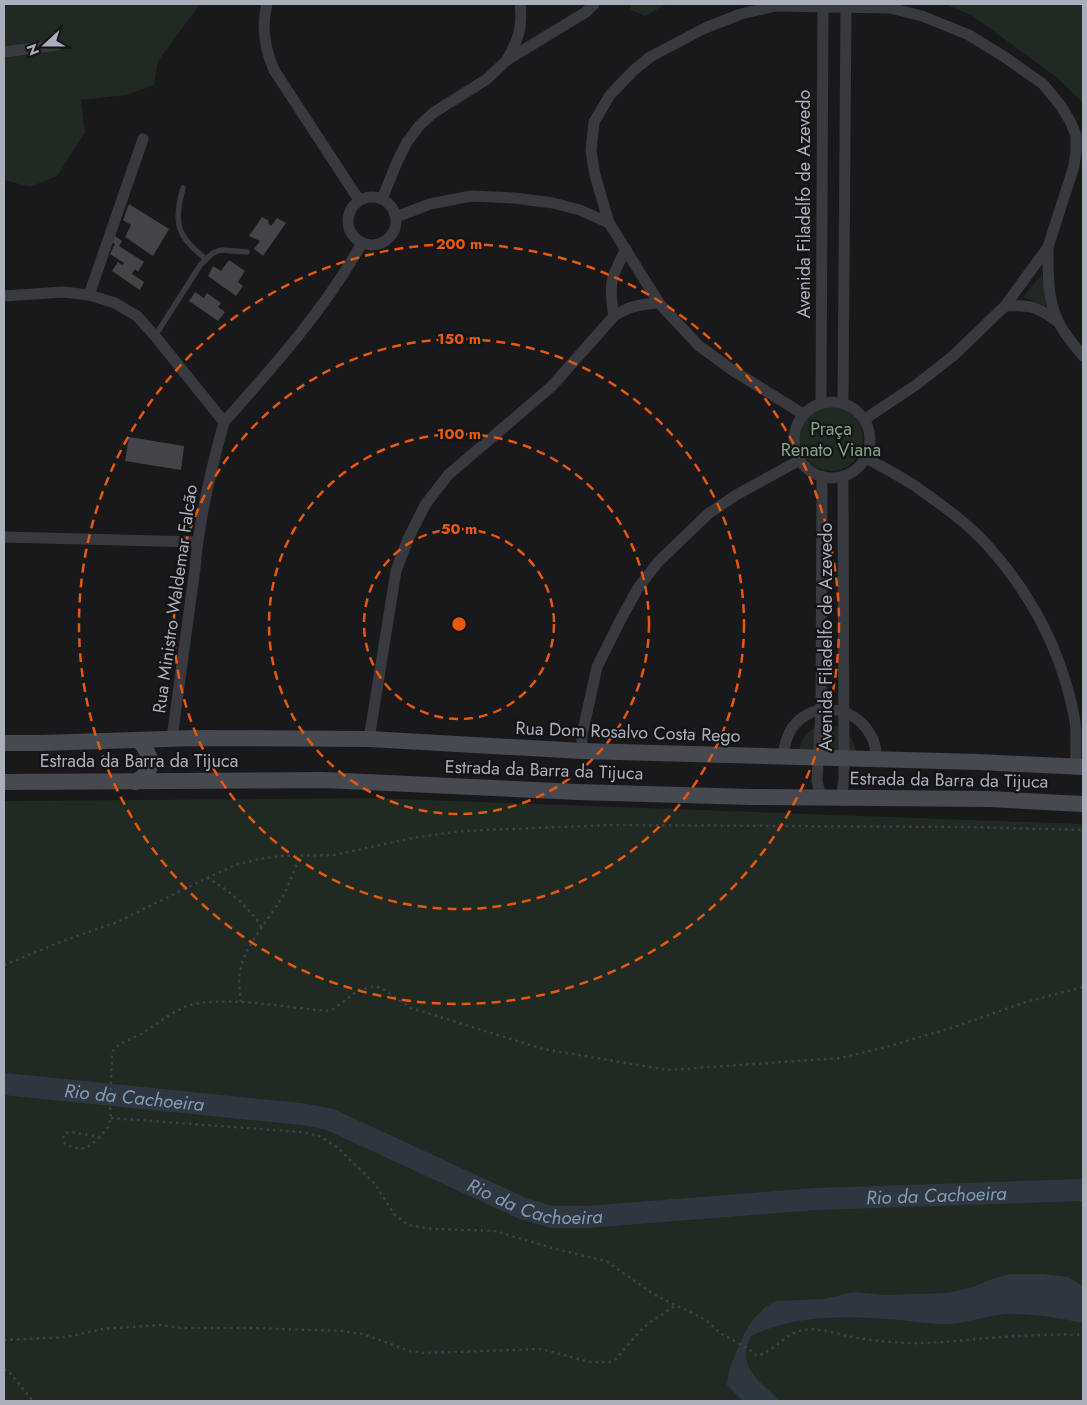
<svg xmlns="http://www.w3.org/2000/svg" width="1087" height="1405" viewBox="0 0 1087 1405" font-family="Jost,sans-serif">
<rect width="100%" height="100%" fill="#19181b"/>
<g fill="#202922">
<polygon points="4,4 200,4 158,61 154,85 126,95 81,100 85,133 57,176 30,187 4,180"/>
<polygon points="631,4 666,4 645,16 631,10"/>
<polygon points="945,4 1083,4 1083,103 1056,77 973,16"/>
<polygon points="1042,274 1048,307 1023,297"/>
<circle cx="831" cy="439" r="32"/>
<path d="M824 724C842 725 852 733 856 751L799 749C803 735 810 728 824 724Z"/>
<polygon points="370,798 1083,824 1083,1401 4,1401 4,801"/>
</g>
<path fill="#2e373f" d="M1010 1274H1043L1068 1277 1083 1286V1323C1059 1318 1033 1313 1007 1314 988 1315 970 1322 951 1324 935 1325 917 1322 901 1320 848 1316 800 1313 751 1336 749 1342 745 1350 746 1356 747 1375 768 1388 779 1401H743L727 1385 729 1370 744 1334 752 1321 765 1307 776 1301 825 1299 853 1292 884 1295 947 1293 973 1287 992 1279Z"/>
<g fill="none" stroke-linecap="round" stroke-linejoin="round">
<path stroke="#2e373f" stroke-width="22" id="s1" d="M4 1084 301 1114 329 1119 524 1209 552 1217H587L816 1199 1083 1190"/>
</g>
<g fill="#434348">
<polygon points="129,204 169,229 153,256 125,237 131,225 123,220"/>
<polygon points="262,217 269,221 268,223 271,226 277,218 286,223 263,256 254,249 260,241 249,236"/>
<polygon points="114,235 122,241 119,246 144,262 138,272 135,269 132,274 144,282 140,290 112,271 118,262 122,265 124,263 110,254 115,244 112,242"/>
<polygon points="229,260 245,271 238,282 243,286 236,296 208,276 213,266 221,271"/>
<polygon points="195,292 204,298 207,293 221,303 218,307 225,312 218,321 189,301"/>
<polygon points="129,437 184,446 181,470 125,461"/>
</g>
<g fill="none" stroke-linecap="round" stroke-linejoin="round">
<g stroke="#3f4147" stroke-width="2.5" stroke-dasharray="2.5 4" stroke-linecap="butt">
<path d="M207 878C226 887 251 909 262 928"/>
<polyline points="4,965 63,941 117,922 207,878 235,865 259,859 281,856 334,855 413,838 461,831 609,825 967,827 1083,830"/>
<path d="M241 1002C240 992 238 982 240 971 244 948 267 921 280 901 289 887 294 870 300 855"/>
<path d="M111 1118 301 1132 319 1136 337 1147 375 1184 394 1214 408 1225 433 1229 495 1231 556 1249 606 1261 655 1295 706 1320 720 1333 749 1349 757 1356C775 1351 784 1334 803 1330 819 1327 837 1334 852 1337 869 1340 887 1342 905 1343 938 1344 970 1339 1003 1337 1030 1335 1057 1334 1083 1335"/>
<path d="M100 1137C87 1149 82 1152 65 1144L63 1138 65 1133 70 1132 100 1137 108 1127 111 1118 110 1107 112 1053C117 1042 133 1039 143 1033 157 1024 171 1013 185 1007 214 994 293 1008 326 1011L334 1009 358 990 375 986 383 989 411 1008 543 1049 668 1070 840 1058 886 1047 954 1027 1026 1002 1083 987"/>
<polyline points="4,1340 67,1337 103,1329 159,1325 183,1328 251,1328 343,1331 363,1334 410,1351 424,1353 541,1349 590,1362 610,1362 616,1359 640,1331 649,1323 676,1305"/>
<polyline points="4,1369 10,1373 33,1401"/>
</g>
<g stroke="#393a40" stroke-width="5.5">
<path d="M183 188C173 223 177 237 206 259"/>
<polyline points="155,336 201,264 213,253 221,250 247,252"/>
</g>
<g stroke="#393a40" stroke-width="11">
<path d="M267 4C261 26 265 49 274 70L359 200"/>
<polyline points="4,52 57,45"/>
<path d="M507 60C518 40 523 27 520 4"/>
<circle cx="372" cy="221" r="24"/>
<polyline points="382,199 397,162 407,142 420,125 433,113 487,79 507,60 586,12 594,4"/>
<polyline points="396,217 430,204 471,196 514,198 553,203 580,210 609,223"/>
<path d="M1048 247C1048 272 1047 298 1058 321 1064 334 1074 345 1083 356"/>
<polyline points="89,295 143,139"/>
<polyline points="4,296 63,292 89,295 115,303 137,316 155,336 224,422"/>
<path d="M1005 306C1031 305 1037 306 1058 322"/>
<path d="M614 316C608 283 611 278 626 249"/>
<circle cx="832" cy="440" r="38"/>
<polyline points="821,403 823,6"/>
<polyline points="843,403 846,6"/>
<polyline points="803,414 732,370 698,345 659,303 609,223 595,175 591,151 594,122 610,95 633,71 650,57 705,28 741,14 775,6 890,8 922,16 969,35 1006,58 1043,84 1061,106 1070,121 1076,135 1076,151 1074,166 1048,247 1005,306 953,356 916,385 865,419"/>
<path d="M866 458C882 467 900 476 915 486 940 504 968 523 988 546 1033 596 1063 655 1075 721 1077 736 1075 752 1076 767"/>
<polyline points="4,537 197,542"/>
<path d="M172 738 195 568C199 519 211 469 224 422 274 366 325 309 362 243"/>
<path d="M369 739 396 571 408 539 425 505 448 475 552 386 614 316C629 306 642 304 659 303"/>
<polyline points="582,751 582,735 597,667 622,617 638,588 658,562 708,514 736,495 800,460"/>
<path d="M783 757C784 747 786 737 792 728 812 700 854 705 870 734 875 741 876 751 877 760"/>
<polyline points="821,797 817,781 821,710 822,476"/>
<polyline points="839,797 842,792 844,780 843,476"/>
</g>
<g stroke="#474950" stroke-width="16">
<polyline points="4,743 41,743 197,738 369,739 582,751 978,762 1083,767"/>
<polyline points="4,782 323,780 578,792 751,797 989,799 1083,804"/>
<path d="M135 782C157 769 153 758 139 740"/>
</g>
</g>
<g fill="none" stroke="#e8590c" stroke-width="2.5" stroke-dasharray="9 6">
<circle cx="459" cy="624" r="95"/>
<circle cx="459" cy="624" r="190"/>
<circle cx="459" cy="624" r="285"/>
<circle cx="459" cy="624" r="380"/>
</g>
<g text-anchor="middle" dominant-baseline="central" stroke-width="4.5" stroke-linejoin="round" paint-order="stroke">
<g font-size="18" fill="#abafbb" stroke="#141316">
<text transform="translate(804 204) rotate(-90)">Avenida Filadelfo de Azevedo</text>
<text transform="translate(175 599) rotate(-82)">Rua Ministro Waldemar Falcão</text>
<text transform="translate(826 637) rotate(-90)">Avenida Filadelfo de Azevedo</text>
<text transform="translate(628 732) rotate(2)">Rua Dom Rosalvo Costa Rego</text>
<text x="139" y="761">Estrada da Barra da Tijuca</text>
<text transform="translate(544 770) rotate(2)">Estrada da Barra da Tijuca</text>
<text transform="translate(949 780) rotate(1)">Estrada da Barra da Tijuca</text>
</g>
<g font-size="18" fill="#81a685" stroke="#141316">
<text x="831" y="429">Praça<tspan x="831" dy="21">Renato Viana</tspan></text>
</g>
<g font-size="19" font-style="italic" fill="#819cb6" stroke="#141316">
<text stroke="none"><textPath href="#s1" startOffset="131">Rio da Cachoeira</textPath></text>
<text stroke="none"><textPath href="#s1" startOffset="956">Rio da Cachoeira</textPath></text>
<text stroke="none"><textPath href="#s1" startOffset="551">Rio da Cachoeira</textPath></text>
</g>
</g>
<circle cx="459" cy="624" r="8" fill="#e8590c" stroke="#141316" stroke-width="2.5"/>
<g font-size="15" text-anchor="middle" font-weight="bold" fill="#e8590c" stroke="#141316" stroke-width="4.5" stroke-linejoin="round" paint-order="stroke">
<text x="459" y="249">200 m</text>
<text x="459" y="344">150 m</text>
<text x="459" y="439">100 m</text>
<text x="459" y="534">50 m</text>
</g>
<rect width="1087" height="1405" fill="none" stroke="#abafbb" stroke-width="10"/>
<g transform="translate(45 45) rotate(249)" stroke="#141316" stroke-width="4" paint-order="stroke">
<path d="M0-4L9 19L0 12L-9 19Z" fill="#abafbb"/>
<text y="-8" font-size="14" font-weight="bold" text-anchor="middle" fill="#abafbb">N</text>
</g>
</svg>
